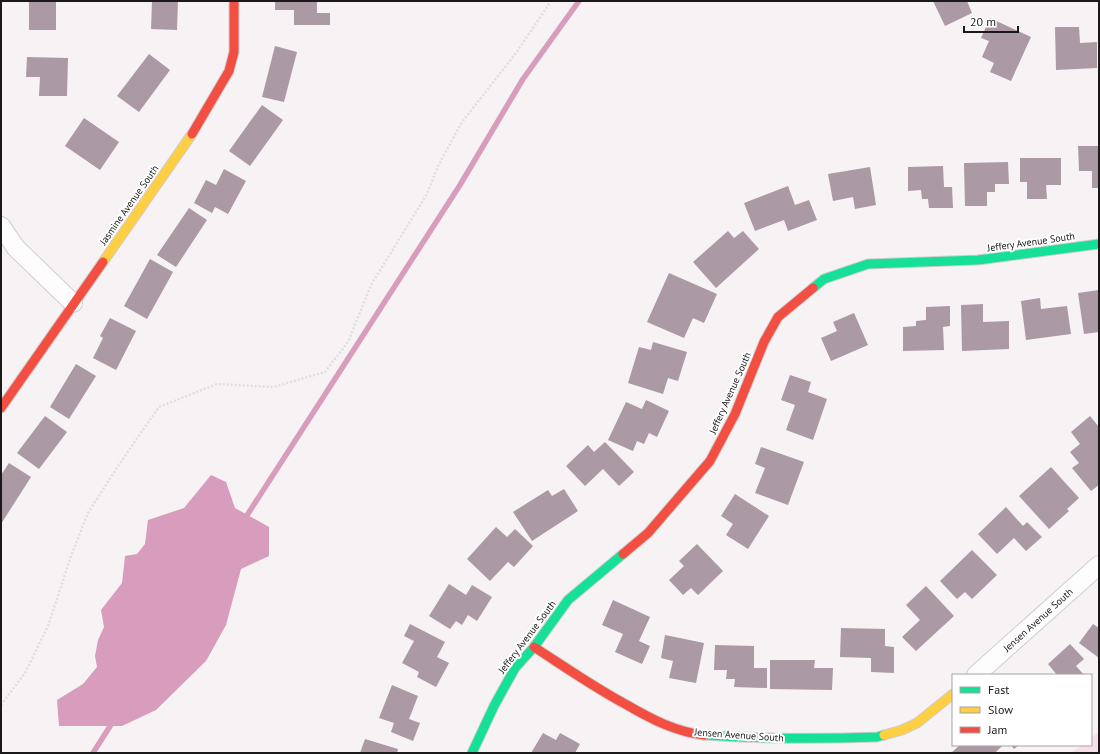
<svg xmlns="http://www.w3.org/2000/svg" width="1100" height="754" viewBox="0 0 1100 754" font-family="'PT Sans',sans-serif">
<rect width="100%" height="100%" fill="#f7f2f4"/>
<polygon fill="#f9ddeb" points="1099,732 1099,753 1071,753 1082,745 1091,745 1091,738"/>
<polygon fill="#d89dbd" points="211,475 226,482 235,508 269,527 269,556 241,569 226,625 206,661 156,710 122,726 59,726 57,700 83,684 97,667 95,656 98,640 104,627 101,610 122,583 125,556 137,554 145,544 148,520 184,508"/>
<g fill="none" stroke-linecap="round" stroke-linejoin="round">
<g stroke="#d89dbd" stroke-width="5.5">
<polyline points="244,520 460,185 523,79 579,1"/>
<polyline points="93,753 114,720"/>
</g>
</g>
<g fill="#ab99a3">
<rect x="29" y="1" width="27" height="29"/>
<polygon points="152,1 178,1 177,30 151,29"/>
<polygon points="275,1 317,1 317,13 330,13 330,25 294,25 294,10 275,10"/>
<polygon points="933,1 967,1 972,13 945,26"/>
<polygon points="990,18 1031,37 1011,81 990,72 994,63 982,57 989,41 981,38"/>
<polygon points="1055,27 1079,27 1080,43 1097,42 1097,68 1056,70"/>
<polygon points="275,46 297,52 284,102 262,97"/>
<polygon points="149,54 170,70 139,112 117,96"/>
<polygon points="27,57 68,58 67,96 39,96 40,77 26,77"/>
<polygon points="262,105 283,120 250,166 229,151"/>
<polygon points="84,118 119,142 100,170 65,146"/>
<polygon points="1078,146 1099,146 1099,188 1092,188 1092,171 1079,171"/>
<polygon points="1020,158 1061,158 1061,185 1046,185 1047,199 1027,199 1027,182 1020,182"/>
<polygon points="1008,162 1009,184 995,184 995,192 987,192 987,206 965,206 964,163"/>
<polygon points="943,166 944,187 952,187 953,208 929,208 928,199 922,199 921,190 908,191 908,167"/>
<polygon points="870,167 876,205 855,209 853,197 833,201 828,174"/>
<polygon points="224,169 246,181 228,214 215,207 212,213 194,203 206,180 216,185"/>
<polygon points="788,186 795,205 809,200 817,220 788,231 784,220 755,231 744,203"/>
<polygon points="189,208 207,220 176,267 157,255"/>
<polygon points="728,231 734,238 743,231 759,249 716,288 693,262"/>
<polygon points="150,259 173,272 147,319 124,306"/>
<polygon points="669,273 717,294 704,323 693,318 684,338 647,322"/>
<polygon points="1099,290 1099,332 1084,334 1078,293"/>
<polygon points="1040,298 1041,309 1067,306 1071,334 1026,340 1021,301"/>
<polygon points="983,304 983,322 1009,321 1009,349 962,351 961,305"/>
<polygon points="950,306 950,326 943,327 944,350 903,351 903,327 916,326 916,321 926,320 926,307"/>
<polygon points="854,313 868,345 831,361 821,338 837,331 833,322"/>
<polygon points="110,318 136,331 116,370 93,358 103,338 100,336"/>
<polygon points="653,342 687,352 678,381 668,378 663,394 628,383 639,347 651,350"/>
<polygon points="76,364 96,376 69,419 50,407"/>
<polygon points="790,375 811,382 808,392 827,399 813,440 786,430 795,405 781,400"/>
<polygon points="646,400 669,411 657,437 649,433 644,444 637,441 633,451 608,440 626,402 642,409"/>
<polygon points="45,416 67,432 39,469 17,453"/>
<polygon points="1090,416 1099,427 1099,485 1091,491 1072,468 1079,463 1070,452 1080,444 1071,432"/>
<polygon points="605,442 634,472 619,486 603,469 585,486 566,466 588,445 594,452"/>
<polygon points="761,447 804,462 788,505 755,493 765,468 755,464"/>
<polygon points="9,463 31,477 1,524 1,475"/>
<polygon points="1051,467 1079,498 1067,509 1069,511 1049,529 1019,496"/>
<polygon points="564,489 578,511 532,541 513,512 548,490 552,496"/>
<polygon points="735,494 769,516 748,549 726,535 733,524 721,516"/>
<polygon points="1006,507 1023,526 1027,522 1042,537 1026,551 1014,538 997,554 978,534"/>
<polygon points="496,527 507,537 515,529 533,546 514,567 508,562 490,581 467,559"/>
<polygon points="697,544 723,571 698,595 691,588 683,595 669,580 684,566 679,561"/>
<polygon points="972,550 997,575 972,599 965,592 957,599 940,581"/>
<polygon points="449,584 466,595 472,585 492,597 477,621 468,615 462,625 456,621 450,629 429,616"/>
<polygon points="926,586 954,616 916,651 902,637 920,620 906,605"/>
<polygon points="613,600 650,617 639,641 650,646 642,664 615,652 623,634 602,625"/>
<polygon points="410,624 445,642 437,657 449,663 436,687 417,677 419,672 402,663 414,641 404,636"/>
<polygon points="1093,624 1099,628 1099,658 1079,643"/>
<polygon points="841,628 885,629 885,646 894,647 894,673 871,672 871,658 840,657"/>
<polygon points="665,635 704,643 696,683 669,678 673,661 661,658"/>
<polygon points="1070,644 1084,659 1076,666 1084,675 1057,675 1048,664"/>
<polygon points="715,645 754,646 754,668 767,668 767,688 734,687 735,679 726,679 727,670 714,670"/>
<polygon points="770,660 815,660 814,668 833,668 832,690 770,689"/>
<polygon points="392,685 418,696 409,719 420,723 413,741 391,732 394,723 379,718"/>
<polygon points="543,733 556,740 560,733 580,744 575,753 531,753"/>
<polygon points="365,739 398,749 397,753 360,753"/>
<polygon points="960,745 1001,745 1002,746 995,753 951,753"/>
<polygon points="1011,745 1019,745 1014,749"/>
</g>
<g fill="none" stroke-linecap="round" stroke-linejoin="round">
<defs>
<g id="street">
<polyline points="1,226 16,248 73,303"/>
<polyline points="976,675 1099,565"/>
</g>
<g id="fast">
<polyline points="813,288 824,279 868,264 978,260 1099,244"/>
<path d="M704 735C762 739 819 739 877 737L884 735"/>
<polyline points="472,753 494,706 515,668 534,647 568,600 623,554"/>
</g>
<g id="slow">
<polyline points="103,262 192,134"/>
<polyline points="884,735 902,730 917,723 953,694"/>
</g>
<g id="jam">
<polyline points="192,134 229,71 234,52 234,1"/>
<polyline points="1,408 103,262"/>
<polyline points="623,554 648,533 710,461 735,414 764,342 778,317 813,288"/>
<path d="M534 647C565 667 595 688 627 705 651 719 676 732 704 735"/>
</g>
</defs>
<use href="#street" stroke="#d2ced0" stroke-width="20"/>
<use href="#fast" stroke="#d2ced0" stroke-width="11"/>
<use href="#slow" stroke="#d2ced0" stroke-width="11"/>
<use href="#jam" stroke="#d2ced0" stroke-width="11"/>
<polyline stroke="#e0dfe0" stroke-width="2.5" stroke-dasharray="2 2" stroke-linecap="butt" points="1,705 25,673 48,626 71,556 88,513 118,466 159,407 217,384 273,387 325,372 348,342 371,285 427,194 438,166 462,122 516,53 551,1"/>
<use href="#street" stroke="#fefdfd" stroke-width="18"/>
<use href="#fast" stroke="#16e098" stroke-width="9"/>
<use href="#slow" stroke="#ffcf43" stroke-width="9"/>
<use href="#jam" stroke="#f24e42" stroke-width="9"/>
</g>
<g text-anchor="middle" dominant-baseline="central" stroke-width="4" stroke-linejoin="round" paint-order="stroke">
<g font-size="10" fill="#1b191a" stroke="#fff">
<text transform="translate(129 205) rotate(-55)">Jasmine Avenue South</text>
<text transform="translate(1031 242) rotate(-8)">Jeffery Avenue South</text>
<text transform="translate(730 393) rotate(-66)">Jeffery Avenue South</text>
<text transform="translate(1038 620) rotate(-42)">Jensen Avenue South</text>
<text transform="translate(527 637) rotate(-53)">Jeffery Avenue South</text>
<text transform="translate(739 735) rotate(4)">Jensen Avenue South</text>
</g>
</g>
<rect width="1100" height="754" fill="none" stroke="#1b191a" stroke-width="4"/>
<rect x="952" y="674" width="140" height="72" fill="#ffffff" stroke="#a4a3a3"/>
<rect x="960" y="687" width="20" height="6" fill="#16e098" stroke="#a4a3a3"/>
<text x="988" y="694" font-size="12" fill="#1b191a">Fast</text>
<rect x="960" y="707" width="20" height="6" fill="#ffcf43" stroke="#a4a3a3"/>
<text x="988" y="714" font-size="12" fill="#1b191a">Slow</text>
<rect x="960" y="727" width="20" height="6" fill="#f24e42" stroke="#a4a3a3"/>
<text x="988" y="734" font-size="12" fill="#1b191a">Jam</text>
<path d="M964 26v6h54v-6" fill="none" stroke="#1b191a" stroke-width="2"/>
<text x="970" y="26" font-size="12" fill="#1b191a" stroke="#ffffff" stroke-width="3" paint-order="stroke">20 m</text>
</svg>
